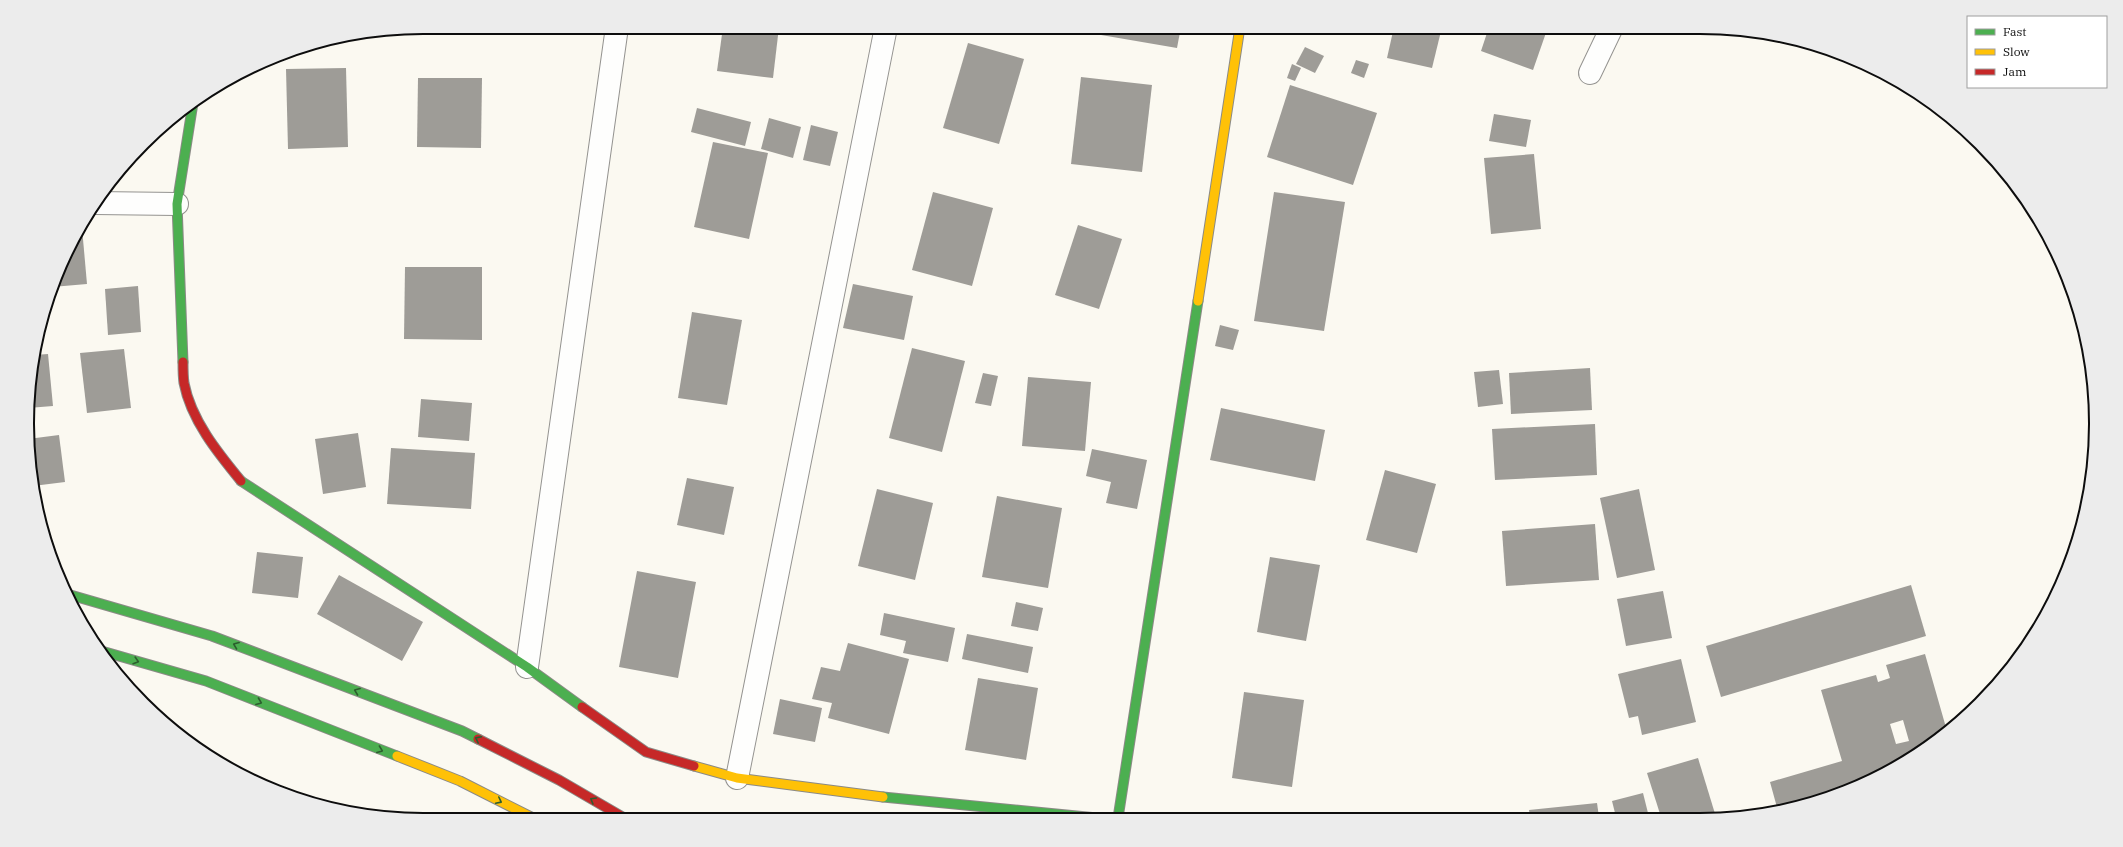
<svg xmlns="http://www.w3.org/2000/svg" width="2123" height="847" viewBox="0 0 2123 847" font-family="'IBM Plex Serif',serif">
<rect width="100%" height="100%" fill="#fbf9f1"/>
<g fill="#9e9c97" fill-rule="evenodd">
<polygon points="723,27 779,27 773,78 717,71"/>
<polygon points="1066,27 1181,27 1177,48 1066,29"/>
<polygon points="1394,27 1442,27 1432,68 1387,58"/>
<polygon points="1489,27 1548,27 1533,70 1481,51"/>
<polygon points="968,43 1024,59 999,144 943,128"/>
<polygon points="1305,47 1324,56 1315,73 1296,64"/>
<polygon points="1356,60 1369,64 1364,78 1351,73"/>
<polygon points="1292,64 1301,68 1295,81 1287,78"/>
<polygon points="346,68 348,147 288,149 286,69"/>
<polygon points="1081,77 1152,85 1142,172 1071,164"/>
<polygon points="418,78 482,78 481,148 417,147"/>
<polygon points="1290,85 1377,113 1353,185 1267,157"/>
<polygon points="697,108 751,122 745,146 691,132"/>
<polygon points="1494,114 1531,120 1526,147 1489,141"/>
<polygon points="769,118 801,127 793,158 761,149"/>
<polygon points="811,125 838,132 830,166 803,160"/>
<polygon points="151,137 151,146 143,146"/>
<polygon points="713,142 768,153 749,239 694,227"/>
<polygon points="1534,154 1541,229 1491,234 1484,158"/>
<polygon points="933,192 993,208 972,286 912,270"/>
<polygon points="1274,192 1345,202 1324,331 1254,321"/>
<polygon points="1078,225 1122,239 1099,309 1055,295"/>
<polygon points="79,228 82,228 87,284 52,287"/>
<polygon points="405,267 482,267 482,340 404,339"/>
<polygon points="853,284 913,296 904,340 843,328"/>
<polygon points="138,286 141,332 108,335 105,289"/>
<polygon points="692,312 742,320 727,405 678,398"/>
<polygon points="1220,325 1239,330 1233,350 1215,346"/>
<polygon points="912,348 965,361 942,452 889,438"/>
<polygon points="124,349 131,408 87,413 80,353"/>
<polygon points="48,354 53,406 28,408 30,372 34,355"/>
<polygon points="1590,368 1592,410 1511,414 1509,373"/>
<polygon points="1499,370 1503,404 1478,407 1474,372"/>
<polygon points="983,373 998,376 991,406 975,403"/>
<polygon points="1028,377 1091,382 1085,451 1022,446"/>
<polygon points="421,399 472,403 469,441 418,437"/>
<polygon points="1221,408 1325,430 1315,481 1210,460"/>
<polygon points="1595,424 1597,475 1495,480 1492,429"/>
<polygon points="358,433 366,487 323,494 315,439"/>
<polygon points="59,435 65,482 33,486 28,439"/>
<polygon points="391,448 475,453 471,509 387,504"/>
<polygon points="1092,449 1147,460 1137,509 1106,503 1111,482 1086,476"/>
<polygon points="1385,470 1436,484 1417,553 1366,540"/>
<polygon points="687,478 734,487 724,535 677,525"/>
<polygon points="877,489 933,503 915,580 858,566"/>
<polygon points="1639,489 1655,570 1617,578 1600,498"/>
<polygon points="997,496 1062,508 1048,588 982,577"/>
<polygon points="1595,524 1599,580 1506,586 1502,531"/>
<polygon points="257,552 303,557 298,598 252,593"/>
<polygon points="1270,557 1320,565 1306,641 1257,632"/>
<polygon points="637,571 696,582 678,678 619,667"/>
<polygon points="339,575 423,622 402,661 317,614"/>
<polygon points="1911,585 1926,636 1721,697 1706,646"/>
<polygon points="1663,591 1672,638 1626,646 1617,599"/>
<polygon points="1016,602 1043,608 1038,631 1011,626"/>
<polygon points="884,613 955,628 948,662 903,653 906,641 880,635"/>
<polygon points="967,634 1033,647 1028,673 962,659"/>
<polygon points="848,643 909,659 889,734 828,718 832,703 812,699 821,667 840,671"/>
<path d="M1925 654 1947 731 1875 779 1802 806 1778 811 1770 782 1842 761 1821 690 1876 675 1878 682 1890 678 1886 665ZM1903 720 1909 741 1896 744 1890 724Z"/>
<polygon points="1681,659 1696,722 1642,735 1638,716 1629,718 1618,674"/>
<polygon points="978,678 1038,688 1026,760 965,750"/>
<polygon points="1244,692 1304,700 1292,787 1232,778"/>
<polygon points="780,699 822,708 815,742 773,734"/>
<polygon points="1698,758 1716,817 1661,817 1647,773"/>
<polygon points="1643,793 1649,817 1616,817 1612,801"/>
<polygon points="1597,803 1599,817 1530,817 1529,810"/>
</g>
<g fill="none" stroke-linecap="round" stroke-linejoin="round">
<defs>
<g id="street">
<polyline points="1590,73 1612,27"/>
<polyline points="95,203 177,204"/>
<polyline points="527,667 617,27"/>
<polyline points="737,778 886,27"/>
</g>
<g id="fast">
<polyline points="183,362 177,204 193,103"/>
<polyline points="241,481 527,667 582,707"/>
<polyline points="67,594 212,636 462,731 478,739"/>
<polyline points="98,650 206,681 397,756"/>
<polyline points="883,797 1097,818"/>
<polyline points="1118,818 1198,301"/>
</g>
<g id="slow">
<polyline points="1198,301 1240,27"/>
<polyline points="397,756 460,781 537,820"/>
<polyline points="694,766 737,778 883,797"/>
</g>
<g id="jam">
<path d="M183 362C183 369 183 376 184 383 191 420 218 453 241 481"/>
<polyline points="582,707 646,752 694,766"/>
<polyline points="478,739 559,780 626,819"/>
</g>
</defs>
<use href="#street" stroke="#949390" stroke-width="24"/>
<use href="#fast" stroke="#8b8a86" stroke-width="11"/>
<use href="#slow" stroke="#8b8a86" stroke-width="11"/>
<use href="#jam" stroke="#8b8a86" stroke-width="11"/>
<use href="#street" stroke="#fefefd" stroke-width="22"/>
<use href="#fast" stroke="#4caf50" stroke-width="9"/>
<use href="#slow" stroke="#ffc107" stroke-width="9"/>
<use href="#jam" stroke="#c62828" stroke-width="9"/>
</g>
<defs><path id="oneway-chevron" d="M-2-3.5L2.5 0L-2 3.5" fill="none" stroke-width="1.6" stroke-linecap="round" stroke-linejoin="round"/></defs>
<g stroke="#2c5e2e">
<use href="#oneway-chevron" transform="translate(236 645) rotate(-159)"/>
<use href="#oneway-chevron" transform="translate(136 661) rotate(17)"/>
<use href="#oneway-chevron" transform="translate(357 691) rotate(-159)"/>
<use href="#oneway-chevron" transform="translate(259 702) rotate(21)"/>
<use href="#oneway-chevron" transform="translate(478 739) rotate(-153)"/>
<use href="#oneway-chevron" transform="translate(380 750) rotate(21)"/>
<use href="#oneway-chevron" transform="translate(593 800) rotate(-150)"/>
<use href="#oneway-chevron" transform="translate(499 801) rotate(27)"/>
</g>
<path d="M0 0H2123V847H0ZM423 34H1700A389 389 0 0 1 2089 423V424A389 389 0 0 1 1700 813H423A389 389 0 0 1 34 424V423A389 389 0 0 1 423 34Z" fill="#ececec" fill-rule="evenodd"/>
<path fill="none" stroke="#0d0d0d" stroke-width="2" d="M423 34H1700A389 389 0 0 1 2089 423V424A389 389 0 0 1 1700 813H423A389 389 0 0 1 34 424V423A389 389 0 0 1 423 34Z"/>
<rect x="1967" y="16" width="140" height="72" fill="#ffffff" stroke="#9e9e9e"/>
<rect x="1975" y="29" width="20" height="6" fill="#4caf50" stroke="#9e9e9e"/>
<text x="2003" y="36" font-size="12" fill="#0d0d0d">Fast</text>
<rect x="1975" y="49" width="20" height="6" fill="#ffc107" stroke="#9e9e9e"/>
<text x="2003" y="56" font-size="12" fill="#0d0d0d">Slow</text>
<rect x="1975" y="69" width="20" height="6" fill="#c62828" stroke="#9e9e9e"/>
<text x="2003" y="76" font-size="12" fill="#0d0d0d">Jam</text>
</svg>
